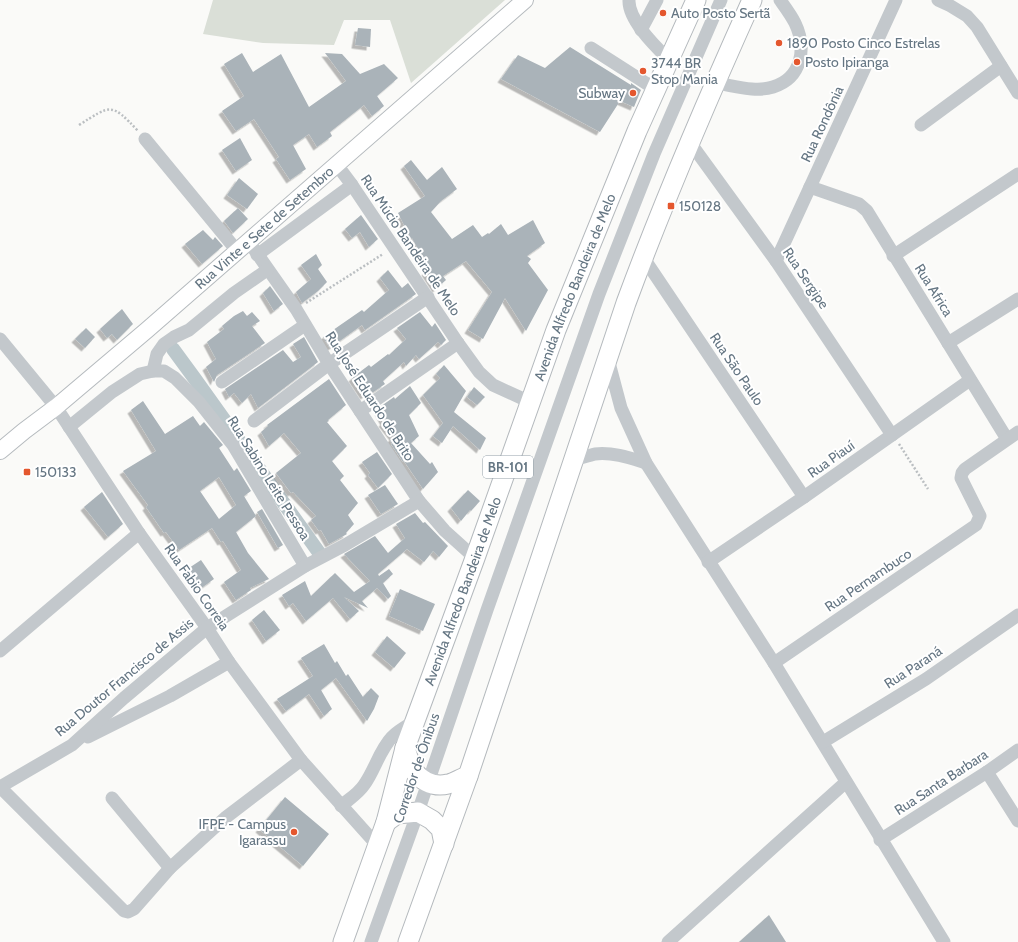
<svg xmlns="http://www.w3.org/2000/svg" width="1018" height="942" viewBox="0 0 1018 942" font-family="Cabin,sans-serif">
<defs>
<filter id="shadow"><feDropShadow dx="-3.5" dy="3.5" stdDeviation="0" flood-color="#0004"/></filter>
</defs>
<rect width="100%" height="100%" fill="#fafaf8"/>
<polygon fill="#dadfd7" points="213,0 505,0 411,83 390,20 344,20 334,45 263,43 203,34"/>
<g fill="none" stroke-linecap="round" stroke-linejoin="round">
<polyline stroke="#bbc7cb" stroke-width="14" points="173,349 195,379 320,554"/>
</g>
<g fill="#aab3b9" fill-rule="evenodd" filter="url(#shadow)">
<polygon points="358,28 371,29 370,47 355,45"/>
<polygon points="570,47 631,85 631,83 641,90 634,107 620,101 600,132 501,79 518,55 545,68"/>
<polygon points="242,53 253,72 281,54 309,107 346,81 325,53 342,54 360,74 384,64 398,78 377,96 384,106 372,116 364,105 330,132 332,136 317,147 309,134 293,145 306,169 290,180 276,159 279,157 254,119 236,131 222,111 244,96 224,64"/>
<polygon points="240,138 252,160 236,171 222,150"/>
<polygon points="411,160 427,180 442,167 457,189 441,201 431,212 452,239 473,225 482,237 488,233 489,234 501,224 508,235 533,220 545,243 527,256 531,259 528,263 548,290 526,331 505,298 483,339 468,330 492,292 466,261 443,276 446,280 436,289 425,272 429,269 412,238 411,239 398,213 425,196 404,166"/>
<polygon points="239,178 258,194 247,209 227,195"/>
<polygon points="238,208 248,219 233,233 224,221"/>
<polygon points="361,215 378,239 369,247 360,232 352,238 345,229"/>
<polygon points="203,230 213,240 215,237 223,246 202,264 185,244"/>
<polygon points="316,254 322,265 318,269 327,282 318,291 302,303 296,292 311,279 301,265"/>
<polygon points="388,270 402,288 408,283 416,294 365,330 362,325 330,348 323,337 362,310 364,312 389,290 380,278"/>
<polygon points="270,286 283,304 274,311 263,293"/>
<polygon points="122,309 133,324 117,340 112,334 107,338 100,329"/>
<polygon points="243,311 247,316 252,312 260,321 252,326 265,343 217,375 214,382 206,367 216,359 207,342 224,329 222,326 234,316"/>
<polygon points="420,312 432,327 435,323 446,340 441,345 438,342 419,359 416,355 406,366 404,362 383,381 385,384 369,395 368,393 364,396 352,378 369,365 371,367 388,354 389,355 406,339 397,328"/>
<polygon points="86,328 95,337 85,348 75,339"/>
<polygon points="304,337 318,362 258,408 251,394 242,403 234,393 229,397 225,389 283,350 293,362 301,357 293,344"/>
<polygon points="444,365 466,391 454,412 486,438 480,450 453,426 442,443 433,436 443,423 423,395 440,378 436,374"/>
<polygon points="329,379 346,405 328,420 329,421 327,422 347,446 332,461 344,476 340,480 358,503 348,515 354,524 346,533 347,534 329,544 321,530 319,531 311,520 316,516 293,492 291,493 276,473 301,453 284,433 269,446 261,432 268,426 267,425"/>
<polygon points="410,386 421,403 409,415 419,436 411,443 430,464 432,462 438,472 423,489 404,461 403,462 391,444 392,444 390,440 393,437 382,423 384,422 377,409 394,397 395,399"/>
<polygon points="474,387 485,397 477,405 467,397"/>
<path d="M143 401 165 434 193 416 200 426 204 422 223 445 219 448 234 471 237 468 251 491 244 496 256 516 236 532 248 553 269 579 250 588 251 590 236 600 224 582 241 570 223 541 221 542 212 528 179 550 166 532 164 533 146 507 148 505 123 471 156 451 131 410ZM219 477 236 505 219 519 200 491Z"/>
<polygon points="377,452 392,474 378,488 368,475 370,473 362,462"/>
<polygon points="385,485 398,504 381,514 368,495"/>
<polygon points="468,490 480,501 471,511 470,510 461,521 451,508"/>
<polygon points="102,492 123,524 108,537 84,507"/>
<polygon points="262,509 283,545 278,548 257,512"/>
<polygon points="415,513 423,523 425,522 448,546 439,557 433,551 424,562 407,549 378,574 379,576 389,569 393,574 383,583 391,596 388,599 377,588 362,601 368,608 344,597 359,611 350,619 333,598 306,621 293,603 289,606 282,595 305,581 311,596 335,573 354,592 370,581 344,554 375,536 388,553 405,538 396,524"/>
<polygon points="201,560 214,579 200,589 189,568"/>
<polygon points="400,589 435,604 423,631 389,616"/>
<polygon points="264,610 280,630 266,641 252,620"/>
<polygon points="387,636 406,653 394,668 375,652"/>
<polygon points="324,644 335,663 337,661 346,676 348,674 363,697 371,688 379,696 374,709 367,721 336,678 321,690 332,709 324,716 309,694 286,711 277,699 313,676 301,658"/>
<polygon points="285,797 329,834 303,866 259,829"/>
<polygon points="769,915 786,942 739,942"/>
</g>
<g fill="none" stroke-linecap="round" stroke-linejoin="round">
<defs>
<g id="major">
<path id="s1" d="M0 451 24 431 56 407 147 330 525 0"/>
</g>
<g id="highway">
<path d="M405 748C407 754 409 761 411 766 418 780 433 788 448 784 454 783 461 778 468 776"/>
<polyline points="386,822 397,814 418,812 432,820 441,829 444,844"/>
<path id="s2" d="M343 942 386 822 405 748 415 721 475 558 556 330 637 131 696 0"/>
<path d="M408 942 468 776 626 303C664 200 707 100 752 0"/>
</g>
</defs>
<use href="#major" stroke="#b5babe" stroke-width="18"/>
<use href="#highway" stroke="#b4b9bd" stroke-width="21"/>
<g stroke="#bbbfc2" stroke-width="2.5" stroke-dasharray="2 2" stroke-linecap="butt">
<path d="M79 125C111 105 111 102 138 131"/>
<polyline points="306,303 383,254"/>
<polyline points="899,444 928,489"/>
</g>
<g stroke="#c3c8cc" stroke-width="13">
<path d="M629 0C628 20 655 46 669 60"/>
<polyline points="938,0 949,5 967,16 977,27 1018,93"/>
<polyline points="641,30 657,0"/>
<polyline points="591,48 655,89"/>
<path d="M715 83C732 85 755 93 773 87 802 78 807 48 795 23 791 15 785 7 780 0"/>
<polyline points="921,125 1001,66"/>
<polyline points="145,139 238,252"/>
<polyline points="689,141 776,261 892,435"/>
<polyline points="337,165 352,185 458,343 479,372 493,385 530,402"/>
<polyline points="810,187 859,204 867,211 1007,439"/>
<polyline points="249,242 296,309 329,364 419,501 445,531 475,558"/>
<polyline points="257,255 352,185"/>
<polyline points="893,256 1018,174"/>
<polyline points="643,257 804,497"/>
<polyline points="776,261 896,0"/>
<polyline points="0,339 56,407 139,533 207,628 229,662 301,760 377,845"/>
<polyline points="948,343 1018,299"/>
<polyline points="608,359 621,408 646,463 774,663 944,942"/>
<polyline points="153,371 157,354 164,344 174,337 189,330 234,293 267,270"/>
<polyline points="222,382 305,325"/>
<polyline points="360,411 458,343"/>
<polyline points="254,421 329,364 428,297"/>
<polyline points="69,427 112,392 140,374 153,371 164,371 175,378 199,402 233,445 305,566"/>
<path d="M573 460C580 458 588 456 595 454 613 452 630 458 646 463"/>
<polyline points="708,562 804,497 970,380"/>
<polyline points="0,651 139,533"/>
<polyline points="774,663 976,525 980,516 961,478 962,473 965,469 1018,432"/>
<polyline points="88,737 170,696 229,662"/>
<polyline points="823,742 926,679 1018,615"/>
<polyline points="987,772 1018,821"/>
<polyline points="0,787 72,745 124,698 207,628 305,566 345,545 419,501"/>
<polyline points="0,787 124,911 128,912 134,909 170,868 225,818 301,760"/>
<polyline points="112,798 170,868"/>
<path d="M341 806C349 799 358 794 364 785 375 770 379 751 392 737 399 730 407 726 415 721"/>
<polyline points="880,840 987,772 1018,750"/>
<polyline points="371,942 418,812 487,610 599,294 654,154 721,0"/>
<polyline points="668,942 846,782"/>
</g>
<use href="#major" stroke="#fff" stroke-width="16"/>
<use href="#highway" stroke="#fff" stroke-width="19"/>
</g>
<g fill="#e4572e" stroke="#fff" stroke-width="1.5">
<circle cx="663" cy="13" r="4"/>
<circle cx="779" cy="43" r="4"/>
<circle cx="797" cy="62" r="4"/>
<circle cx="643" cy="71" r="4"/>
<circle cx="633" cy="93" r="4"/>
<rect x="667" y="202" width="8" height="8" rx="2"/>
<rect x="23" y="468" width="8" height="8" rx="2"/>
<circle cx="294" cy="832" r="4"/>
</g>
<g text-anchor="middle" dominant-baseline="central" stroke-width="4" stroke-linejoin="round" paint-order="stroke">
<rect fill="#fff" stroke="#939fa8" stroke-width="1" x="483" y="456" width="50" height="22" rx="3"/>
<g font-size="13" font-weight="bold" fill="#657683">
<text x="508" y="467">BR-101</text>
</g>
<g font-size="14" fill="#657683" stroke="#fff" text-anchor="start">
<text x="671" y="13">Auto Posto Sertã</text>
<text x="787" y="43">1890 Posto Cinco Estrelas</text>
<text x="805" y="62">Posto Ipiranga</text>
<text x="651" y="63">3744 BR<tspan x="651" dy="16">Stop Mania</tspan></text>
<text x="625" y="93" text-anchor="end">Subway</text>
<text x="679" y="206">150128</text>
<text x="35" y="472">150133</text>
<text x="286" y="824" text-anchor="end">IFPE - Campus<tspan x="286" dy="16">Igarassu</tspan></text>
</g>
<g font-size="14" fill="#657683" stroke="#fff">
<text transform="translate(822 124) rotate(-65)">Rua Rondônia</text>
<text stroke="none"><textPath href="#s1" startOffset="346">Rua Vinte e Sete de Setembro</textPath></text>
<text transform="translate(411 245) rotate(56)">Rua Múcio Bandeira de Melo</text>
<text transform="translate(806 278) rotate(56)">Rua Sergipe</text>
<text stroke="none"><textPath href="#s2" startOffset="695">Avenida Alfredo Bandeira de Melo</textPath></text>
<text transform="translate(934 290) rotate(58)">Rua Africa</text>
<text transform="translate(737 369) rotate(56)">Rua São Paulo</text>
<text transform="translate(370 396) rotate(57)">Rua José Eduardo de Brito</text>
<text transform="translate(831 459) rotate(-35)">Rua Piauí</text>
<text transform="translate(269 478) rotate(58)">Rua Sabino Leite Pessoa</text>
<text transform="translate(868 580) rotate(-34)">Rua Pernambuco</text>
<text transform="translate(197 587) rotate(55)">Rua Fabio Correia</text>
<text stroke="none"><textPath href="#s2" startOffset="371">Avenida Alfredo Bandeira de Melo</textPath></text>
<text transform="translate(913 667) rotate(-33)">Rua Paraná</text>
<text transform="translate(124 677) rotate(-40)">Rua Doutor Francisco de Assis</text>
<text transform="translate(416 768) rotate(-71)">Corredor de Ônibus</text>
<text transform="translate(941 782) rotate(-33)">Rua Santa Barbara</text>
</g>
</g>
</svg>
